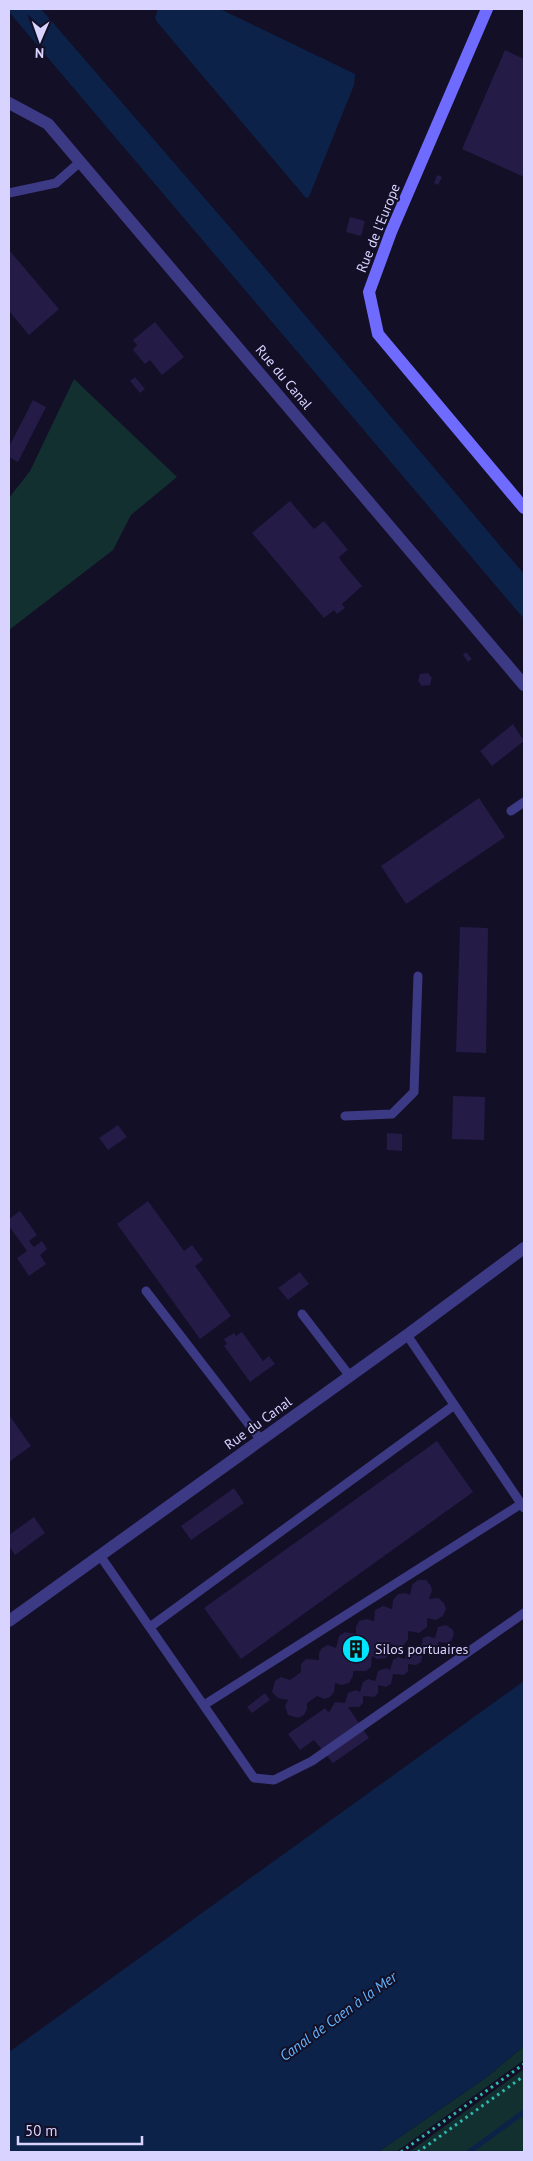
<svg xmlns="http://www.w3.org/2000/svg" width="533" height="2161" viewBox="0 0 533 2161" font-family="'PT Sans',sans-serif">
<rect width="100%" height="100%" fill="#130f26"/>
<g fill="#12302f">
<polygon points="74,379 177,477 131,515 113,550 9,630 9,498 30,471"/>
<polygon points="524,2046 524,2060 396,2152 378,2152 487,2077"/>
<polygon points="524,2069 524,2152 409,2152"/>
</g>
<g fill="#0c2248">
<polygon points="9,9 41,9 259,261 524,574 524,619 9,12"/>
<polygon points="158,9 220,9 355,74 354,85 309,197 306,198 157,22 155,18"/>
<polygon points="524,1681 524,2046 487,2077 378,2152 9,2152 9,2052"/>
</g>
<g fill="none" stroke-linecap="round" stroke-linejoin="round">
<polyline stroke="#0c2248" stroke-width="5" points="469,2152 524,2112"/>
</g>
<g fill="#241b47">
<polygon points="505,50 524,59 524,177 462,149"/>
<polygon points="437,175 442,177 438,185 434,183"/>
<polygon points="350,217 365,221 361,236 346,232"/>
<polygon points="9,250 59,309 29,335 9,311"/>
<polygon points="155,322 184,357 162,375 150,360 145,364 133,350 137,345 133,340"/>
<polygon points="135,377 145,389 140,393 130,381"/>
<polygon points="33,400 46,407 18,462 9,457 9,447"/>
<polygon points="290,501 314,529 324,521 348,550 339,557 341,561 362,586 342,604 345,608 337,614 334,610 324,618 252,533"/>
<polygon points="466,652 472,659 468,662 463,655"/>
<polygon points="428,673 432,678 430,685 422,686 418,681 420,674"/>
<polygon points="513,724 524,741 492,766 480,751"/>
<polygon points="479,798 505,837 406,904 381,866"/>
<polygon points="460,927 488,928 486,1053 456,1052"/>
<polygon points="453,1096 485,1097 484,1140 452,1139"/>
<polygon points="118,1125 127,1137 108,1150 99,1138"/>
<polygon points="387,1133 402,1134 402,1151 387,1150"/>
<polygon points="148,1201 184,1251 192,1245 203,1260 195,1266 231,1316 200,1339 117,1224"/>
<polygon points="20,1211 37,1235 29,1241 34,1247 42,1241 47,1249 40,1255 46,1264 29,1276 17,1258 27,1251 9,1226 9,1219"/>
<polygon points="300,1272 309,1284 288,1300 278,1288"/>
<polygon points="242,1332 263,1361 269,1356 275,1364 250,1382 224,1346 227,1344 224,1339 234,1333 236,1336"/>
<polygon points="9,1415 31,1446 9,1462"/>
<polygon points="437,1441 473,1492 241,1659 204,1608"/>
<polygon points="234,1488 244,1503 191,1540 181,1526"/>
<polygon points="34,1517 45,1533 15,1555 9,1546 9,1535"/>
<polygon points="418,1580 426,1580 431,1586 432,1591 429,1599 438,1598 444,1603 446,1609 443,1616 436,1620 427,1618 427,1627 419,1633 408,1631 408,1639 404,1645 397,1646 391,1644 390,1650 386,1658 377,1659 372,1656 371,1667 366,1671 353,1671 353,1676 349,1683 342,1685 335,1683 334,1692 330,1697 324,1699 317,1696 307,1703 307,1709 304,1715 298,1718 288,1715 285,1706 288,1700 278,1698 272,1692 275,1681 281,1677 290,1680 301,1672 301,1664 306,1659 319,1660 319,1653 322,1648 328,1645 336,1648 339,1636 345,1632 356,1634 356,1627 359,1621 367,1619 374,1621 375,1610 383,1606 392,1609 393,1600 398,1594 406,1593 410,1595 412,1585"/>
<polygon points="446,1625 453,1630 454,1635 451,1641 446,1643 438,1642 438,1649 434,1653 423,1653 421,1662 416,1665 408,1664 408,1671 404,1675 393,1674 391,1684 386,1687 378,1685 378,1693 374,1697 363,1696 363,1703 359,1707 348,1707 369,1738 333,1763 314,1740 300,1750 288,1734 325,1708 328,1712 330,1711 335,1702 345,1703 348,1693 356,1690 360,1692 363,1682 368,1679 375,1681 378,1671 386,1668 390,1670 393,1660 398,1657 405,1659 408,1649 413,1647 421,1648 423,1638 428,1636 435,1638 438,1627"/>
<polygon points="265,1693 270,1700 252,1713 247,1707"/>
</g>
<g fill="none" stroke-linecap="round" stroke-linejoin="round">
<g stroke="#2fb8b0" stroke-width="3" stroke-dasharray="2.5 4" stroke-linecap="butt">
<polyline points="401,2152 524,2064"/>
<polyline points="418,2152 524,2076"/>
</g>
<g stroke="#3d3a85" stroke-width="9">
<polyline points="9,193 56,183 80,162"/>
<polyline points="511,811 524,802"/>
<polyline points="345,1116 392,1114 414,1092 418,976"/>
<polyline points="146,1291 261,1440"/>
<polyline points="302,1314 349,1375"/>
<polyline points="407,1335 524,1508"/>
<polyline points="101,1557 254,1778 274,1780 312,1761 524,1613"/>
<polyline points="150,1627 453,1406"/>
<polyline points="204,1705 521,1504"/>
</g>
<g stroke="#3d3a85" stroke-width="12">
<polyline points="9,103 48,124 524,685"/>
<polyline points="9,1621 407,1335 524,1248"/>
</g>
<polyline stroke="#6f6bff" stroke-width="12" points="487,9 391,232 369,292 378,334 524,508"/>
</g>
<defs>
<symbol id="building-disc" viewBox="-11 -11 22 22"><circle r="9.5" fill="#00e5ff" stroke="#130f26"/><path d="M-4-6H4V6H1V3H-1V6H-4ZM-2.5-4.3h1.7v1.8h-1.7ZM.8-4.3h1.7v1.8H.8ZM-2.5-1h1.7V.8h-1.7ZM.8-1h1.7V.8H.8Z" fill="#111"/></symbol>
</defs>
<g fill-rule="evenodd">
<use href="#building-disc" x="340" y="1633" width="32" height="32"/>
</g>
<g text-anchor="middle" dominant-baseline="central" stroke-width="4" stroke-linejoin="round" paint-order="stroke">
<g font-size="14" fill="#d9d4ff" stroke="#130f26">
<text transform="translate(378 228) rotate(-68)">Rue de l'Europe</text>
<text transform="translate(284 377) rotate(50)">Rue du Canal</text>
<text transform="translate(258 1423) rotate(-36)">Rue du Canal</text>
</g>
<g font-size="14" fill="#d9d4ff" stroke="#130f26" text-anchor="start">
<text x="375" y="1649">Silos portuaires</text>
</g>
<g font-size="15" font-style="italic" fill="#62b6ff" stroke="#130f26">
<text transform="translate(338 2016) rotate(-36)">Canal de Caen à la Mer</text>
</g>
</g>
<rect width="533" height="2161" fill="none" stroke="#d9d4ff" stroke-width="20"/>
<g transform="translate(40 40) rotate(182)" stroke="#130f26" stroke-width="4" paint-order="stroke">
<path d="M0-4L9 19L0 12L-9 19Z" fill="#d9d4ff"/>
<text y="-8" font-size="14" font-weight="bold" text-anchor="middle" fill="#d9d4ff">N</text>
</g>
<path d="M18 2136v8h124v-8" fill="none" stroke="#d9d4ff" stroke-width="2.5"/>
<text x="25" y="2136" font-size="15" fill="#d9d4ff" stroke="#130f26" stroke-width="4" paint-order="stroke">50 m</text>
</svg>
